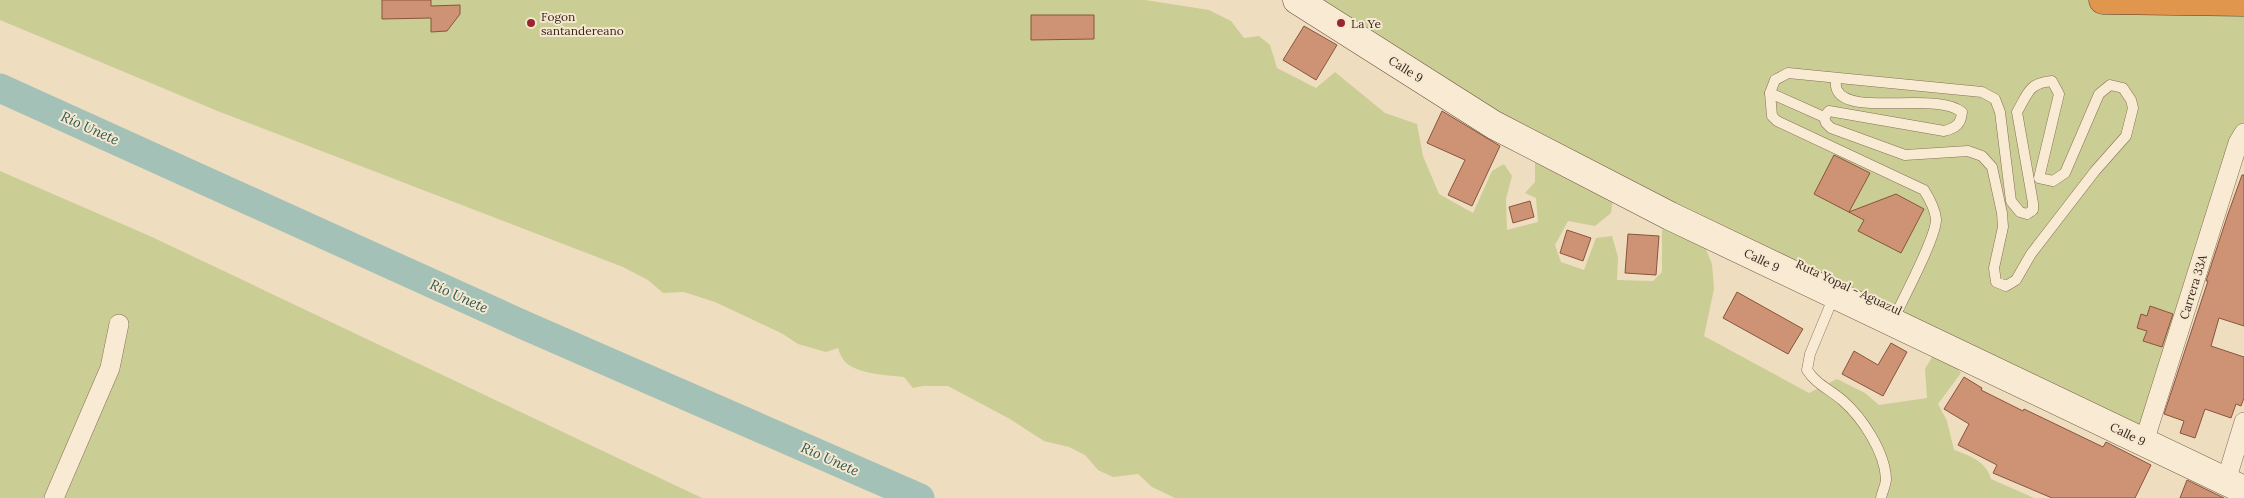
<svg xmlns="http://www.w3.org/2000/svg" width="2244" height="498" viewBox="0 0 2244 498" font-family="Lora,serif">
<rect width="100%" height="100%" fill="#efddc0"/>
<g fill="#cacd94">
<path d="M0 0H1145L1209 10 1231 21 1244 38 1259 36 1270 45 1277 68 1316 88 1335 72 1385 113 1417 124 1423 156 1439 194 1473 213 1492 171 1504 164 1512 176 1506 199 1507 230 1538 222 1536 198 1525 193 1535 182V160L1613 200 1611 213 1595 226 1568 221 1555 245 1561 262 1584 270 1596 238 1612 236 1618 257 1617 280 1653 281 1662 272V233L1664 220 1703 242 1712 264 1714 289 1704 336 1809 393 1837 379 1865 393 1879 405 1927 398 1925 369 1935 352 1951 361 1961 373 1938 404 1947 421 1954 450C1970 456 1986 461 1991 479L2034 498H1175L1152 487 1138 474 1113 477 1098 470 1085 455 1069 447 1044 441 1010 419 948 386H923L913 388 904 377C888 375 852 374 843 359 841 356 839 352 838 348L826 352 798 344 783 334 715 302 684 292 663 293 648 280 623 267 220 112 0 20Z"/>
<polygon points="1313,0 2244,0 2244,127 2144,428 1526,132"/>
<polygon points="0,171 152,237 702,498 0,498"/>
</g>
<g fill="none" stroke-linecap="round" stroke-linejoin="round">
<polyline stroke="#a3c1b6" stroke-width="29" points="0,88 526,326 920,498"/>
</g>
<g fill="#ce9375" stroke="#88553d">
<polygon points="382,0 431,0 431,6 460,5 460,14 447,31 431,32 431,18 382,19"/>
<polygon points="1031,15 1094,15 1094,39 1031,40"/>
<polygon points="1304,26 1337,45 1316,80 1283,60"/>
<polygon points="1442,111 1500,146 1472,206 1448,195 1465,160 1427,143"/>
<polygon points="1834,155 1870,173 1849,212 1896,194 1924,209 1901,253 1858,231 1864,220 1814,194"/>
<polygon points="2242,175 2244,175 2244,326 2219,318 2211,346 2244,357 2244,398 2241,406 2236,404 2231,418 2205,409 2195,438 2180,433 2184,421 2164,414 2208,281 2206,281 2228,214"/>
<polygon points="1530,201 1534,217 1513,223 1509,207"/>
<polygon points="1567,230 1591,238 1583,261 1560,253"/>
<polygon points="1628,234 1659,236 1656,275 1625,273"/>
<polygon points="1737,292 1803,329 1788,354 1723,318"/>
<polygon points="2150,306 2173,314 2162,347 2143,341 2147,331 2137,328 2141,314 2147,316"/>
<polygon points="1891,343 1907,352 1883,396 1842,374 1854,351 1878,365"/>
<polygon points="1964,377 1982,388 1981,390 2023,411 2024,409 2103,447 2106,442 2151,465 2135,498 2052,498 1993,473 1997,465 1958,445 1969,424 1944,409"/>
<polygon points="2187,480 2224,498 2180,498"/>
</g>
<g fill="none" stroke-linecap="round" stroke-linejoin="round">
<defs>
<g id="lane">
<path d="M1836 78C1836 82 1835 86 1837 90 1850 117 1935 91 1962 112 1961 124 1956 128 1944 131L1829 111 1824 117 1826 123 1831 128 1905 155 1968 151 1982 156 1992 167 2002 213 2003 227 1994 268 1996 282 2006 286 2016 280 2031 254 2095 171 2126 136 2133 108 2131 100 2123 88 2110 85 2099 94 2065 173 2053 181 2039 178 2059 94 2052 81C2028 83 2028 94 2017 112L2033 203V210L2027 214 2020 212 2011 201 2000 112 1995 99 1982 92 1788 73 1775 80 1770 93 1772 116 1777 121 1924 190C1929 198 1935 208 1936 219 1937 236 1902 301 1893 320"/>
<polyline points="1770,93 1824,117"/>
<path d="M1834 296 1810 354 1807 370C1816 384 1829 389 1842 400 1862 417 1885 452 1886 479 1886 485 1882 492 1881 498"/>
</g>
<g id="street">
<polyline points="2144,442 2238,143 2244,133"/>
<polyline points="2226,481 2244,422"/>
<polyline points="54,498 110,368 119,324"/>
</g>
<polyline id="secondary" points="1297,0 1494,125 1670,216 2244,490"/>
<polyline id="highway" points="2103,0 2244,2"/>
</defs>
<use href="#lane" stroke="#886e58" stroke-width="11"/>
<use href="#street" stroke="#886e58" stroke-width="20"/>
<use href="#secondary" stroke="#6a4f3b" stroke-width="29"/>
<use href="#highway" stroke="#563c2c" stroke-width="29"/>
<use href="#lane" stroke="#f9ebd3" stroke-width="10"/>
<use href="#street" stroke="#f9ebd3" stroke-width="19"/>
<use href="#secondary" stroke="#f9ebd3" stroke-width="28"/>
<use href="#highway" stroke="#e1964e" stroke-width="28"/>
</g>
<g fill="#99262f" stroke="#f6e8d0" stroke-width="2">
<circle cx="531" cy="23" r="5"/>
<circle cx="1341" cy="23" r="5"/>
</g>
<g text-anchor="middle" dominant-baseline="central" stroke-width="4" stroke-linejoin="round" paint-order="stroke">
<g font-size="12" fill="#37271c" stroke="#f6e8d0" text-anchor="start">
<text x="541" y="16">Fogon<tspan x="541" dy="14">santandereano</tspan></text>
<text x="1351" y="23">La Ye</text>
</g>
<g font-size="12" fill="#37271c" stroke="#f6e8d0">
<text transform="translate(1406 69) rotate(32)">Calle 9</text>
<text transform="translate(1762 260) rotate(26)">Calle 9</text>
<text transform="translate(1849 287) rotate(25)">Ruta Yopal - Aguazul</text>
<text transform="translate(2193 287) rotate(-73)">Carrera 33A</text>
<text transform="translate(2128 434) rotate(26)">Calle 9</text>
</g>
<g font-size="14" font-style="italic" fill="#2b5852" stroke="#f6e8d0">
<text transform="translate(90 128) rotate(24)">Río Unete</text>
<text transform="translate(459 296) rotate(24)">Río Unete</text>
<text transform="translate(830 459) rotate(24)">Río Unete</text>
</g>
</g>
</svg>
